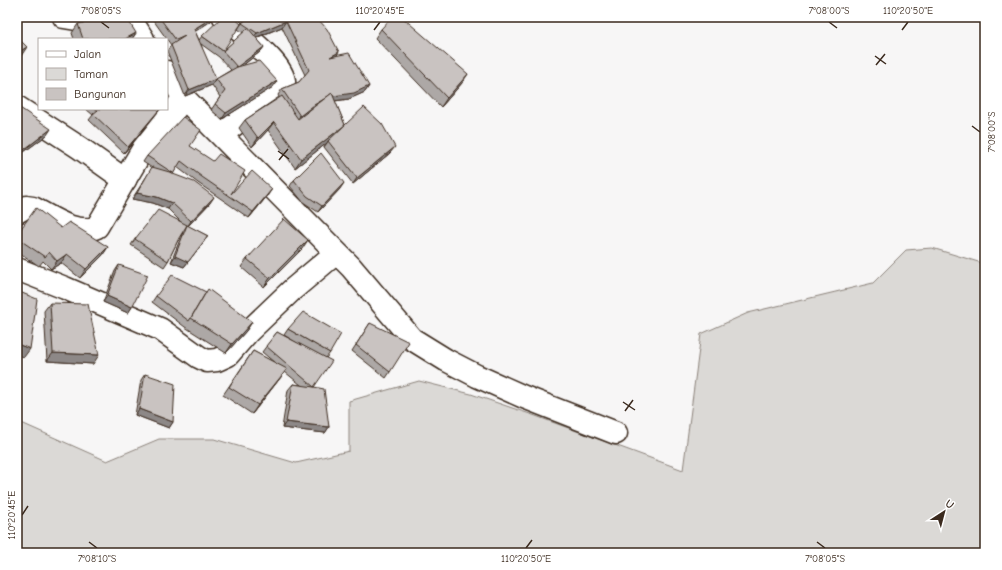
<svg xmlns="http://www.w3.org/2000/svg" width="1002" height="570" viewBox="0 0 1002 570" font-family="'Comic Neue',sans-serif">
<rect width="100%" height="100%" fill="#f7f6f6"/>
<filter id="ink" filterUnits="userSpaceOnUse"><feTurbulence type="fractalNoise" baseFrequency=".025" numOctaves="2"/><feDisplacementMap in="SourceGraphic" scale="8" xChannelSelector="R" yChannelSelector="G"/><feConvolveMatrix kernelMatrix="1 2 1 2 8 2 1 2 1" color-interpolation-filters="sRGB"/></filter>
<g filter="url(#ink)">
<polygon fill="#dbd9d6" stroke="#8b827a" points="932,248 985,264 985,553 17,553 17,421 107,461 159,439 214,439 296,463 349,451 349,401 419,381 471,394 533,415 683,470 701,334 748,313 873,283 906,250"/>
<g fill="none" stroke-linecap="round" stroke-linejoin="round">
<defs>
<g id="minor">
<polyline points="64,17 82,20 115,17"/>
<polyline points="129,17 143,39"/>
<polyline points="167,72 184,98 351,267 412,339 446,360 477,376 524,397 616,433"/>
<polyline points="17,107 80,148 125,180"/>
<path d="M222 134 278 92C281 90 283 87 284 84 287 65 236 29 224 17"/>
<path d="M17 212 26 207 33 208C51 217 76 236 97 227L143 149 184 98"/>
<polyline points="17,269 65,288 160,329 199,357 207,361 217,360 228,355 248,332 292,290 336,253"/>
</g>
</defs>
<use href="#minor" stroke="#3b2a1e" stroke-width="25"/>
<use href="#minor" stroke="#fff" stroke-width="22"/>
</g>
<g fill="#ada8a6" stroke="#3b2a1e">
<polygon points="151,17 214,17 211,21 195,31 199,40 202,36 223,51 243,33 238,29 242,23 237,17 316,17 339,52 336,56 369,86 365,92 349,99 335,101 345,125 390,153 353,184 324,147 327,143 295,168 268,130 252,147 239,128 245,120 279,97 278,95 282,89 299,82 305,75 282,27 256,38 264,47 260,52 243,65 273,87 222,119 211,110 220,97 212,85 216,79 231,70 219,57 201,44 212,85 185,96 167,51 171,45"/>
<polygon points="78,24 136,33 132,39 74,39 72,33"/>
<polygon points="381,29 462,83 441,107 375,38"/>
<polygon points="17,106 47,135 17,157"/>
<polygon points="86,109 157,109 154,116 124,153 89,120 93,115"/>
<polygon points="190,146 231,194 268,195 249,218 198,183 177,167 173,174 210,203 188,226 208,236 184,267 171,262 183,232 179,238 168,261 164,267 131,245 135,239 182,223 168,209 153,203 132,199 152,168 143,162 147,156"/>
<polygon points="294,180 340,189 318,212 303,202 290,186"/>
<polygon points="17,234 108,247 102,256 80,278 61,263 51,269 43,261 39,266 17,251"/>
<polygon points="302,249 264,287 241,267 247,259"/>
<polygon points="119,265 132,307 128,313 103,302 115,271"/>
<polygon points="156,296 252,322 246,331 226,353 185,327 152,302"/>
<polygon points="50,303 93,364 47,361 44,311"/>
<polygon points="370,323 390,372 386,378 352,351"/>
<polygon points="288,329 330,353 326,358 314,387 329,427 325,433 282,428 288,390 293,384 301,385 285,372 252,414 223,395 253,351 275,363 262,352 277,332 297,343 284,335"/>
<polygon points="145,374 173,422 169,428 135,415 141,380"/>
</g>
<g fill="#8d8887" stroke="#3b2a1e">
<polygon points="213,17 214,17 211,21 190,35 194,29"/>
<polygon points="286,21 282,27 252,39 257,33"/>
<polygon points="136,33 132,39 125,39"/>
<polygon points="27,47 21,56 17,58 17,53"/>
<polygon points="264,47 260,52 233,73 237,67"/>
<polygon points="339,52 335,58 330,57"/>
<polygon points="468,74 462,83 441,107 447,98"/>
<polygon points="216,79 212,85 185,96 189,90"/>
<polygon points="277,81 273,87 222,119 226,113"/>
<polygon points="369,86 365,92 349,99 326,102 296,122 300,116 314,105 330,96"/>
<polygon points="159,110 154,116 124,153 128,147"/>
<polygon points="274,122 268,130 252,147 258,138"/>
<polygon points="345,125 339,133 328,141 327,143 295,168 301,159"/>
<polygon points="51,129 47,135 17,157 21,152"/>
<polygon points="395,147 390,153 353,184 357,178"/>
<polygon points="344,183 340,189 318,212 322,206"/>
<polygon points="272,189 268,195 249,218 253,212"/>
<polygon points="137,193 157,197 172,203 168,209 153,203 132,199"/>
<polygon points="214,197 210,203 187,227 191,221"/>
<polygon points="208,236 184,267 171,262 175,256"/>
<polygon points="308,240 302,249 264,287 270,278"/>
<polygon points="108,247 102,256 80,278 86,269"/>
<polygon points="67,254 61,263 51,269 57,261"/>
<polygon points="107,296 132,307 128,313 103,302"/>
<polygon points="252,322 246,331 226,353 232,344"/>
<polygon points="17,344 30,349 24,357 17,355"/>
<polygon points="53,353 99,355 93,364 47,361"/>
<polygon points="287,369 281,377 252,414 258,405"/>
<polygon points="139,409 173,422 169,428 135,415"/>
<polygon points="286,422 329,427 325,433 282,428"/>
</g>
<g fill="#c9c3c1" stroke="#3b2a1e">
<polygon points="108,17 126,17 136,33 125,39 83,39 78,24"/>
<polygon points="159,17 213,17 194,29 216,79 189,90 171,45 185,36 176,40"/>
<polygon points="222,17 233,17 241,24 223,51 202,36"/>
<polygon points="249,17 316,17 327,29 339,52 330,57 349,53 369,86 354,93 333,96 332,93 324,99 314,105 300,116 282,89 299,82 309,70 286,21 257,33 242,23"/>
<polygon points="392,17 402,17 468,74 447,98 381,29"/>
<polygon points="248,28 264,47 237,67 259,61 277,81 226,113 215,104 225,91 216,79 237,67 223,51"/>
<polygon points="17,37 27,47 17,53"/>
<polygon points="332,93 345,125 301,159 274,122 258,138 245,120 282,96 298,119"/>
<polygon points="17,106 51,129 21,152 17,148"/>
<polygon points="364,107 382,124 395,147 357,178 328,141"/>
<polygon points="96,109 157,109 159,110 128,147 93,114 98,110"/>
<polygon points="183,117 201,130 190,146 213,161 219,154 245,171 231,194 252,171 272,189 253,212 202,177 181,161 173,174 194,182 214,197 191,221 172,203 157,197 137,193 152,167 173,173 147,156"/>
<polygon points="321,153 344,183 322,206 307,196 294,180"/>
<polygon points="36,208 61,228 69,222 108,247 86,269 67,254 57,261 49,252 45,257 17,238 17,234"/>
<polygon points="158,210 187,225 179,238 168,261 135,239"/>
<polygon points="284,219 308,240 270,278 247,259"/>
<polygon points="187,225 208,236 188,262 175,256"/>
<polygon points="119,265 148,275 132,307 107,296"/>
<polygon points="172,275 206,292 189,321 156,296"/>
<polygon points="208,289 252,322 232,344 191,318"/>
<polygon points="17,291 37,299 30,349 17,344"/>
<polygon points="50,303 88,304 99,355 53,353"/>
<polygon points="303,312 341,334 330,353 288,329"/>
<polygon points="370,323 409,342 390,372 356,345"/>
<polygon points="277,332 332,361 314,387 324,389 329,427 286,422 293,384 314,387 266,346"/>
<polygon points="253,351 287,369 258,405 229,387"/>
<polygon points="145,374 175,384 173,422 139,409"/>
</g>
</g>
<path fill="none" stroke="#3b2a1e" stroke-width="1.5" d="M101 22 109 28M829 22 837 28M374 30 380 22M902 30 908 22M875 56 886 64M876 65 885 54M972 126 980 132M278 151 289 159M279 160 288 149M623 402 635 410M625 411 633 400M22 515 28 506M89 542 97 548M817 542 825 548M526 548 532 540"/>
<rect width="1002" height="570" fill="none" stroke="#fff" stroke-width="44"/>
<rect x="38" y="38" width="130" height="72" fill="#ffffff" stroke="#b1aaa5"/>
<rect x="46" y="51" width="20" height="6" fill="#ffffff" stroke="#b1aaa5"/>
<text x="74" y="58" font-size="12" fill="#3b2a1e">Jalan</text>
<rect x="46" y="68" width="20" height="12" fill="#dbd9d6" stroke="#b1aaa5"/>
<text x="74" y="78" font-size="12" fill="#3b2a1e">Taman</text>
<rect x="46" y="88" width="20" height="12" fill="#c9c3c1" stroke="#b1aaa5"/>
<text x="74" y="98" font-size="12" fill="#3b2a1e">Bangunan</text>
<g transform="translate(944 512) rotate(36)" stroke="#ffffff" stroke-width="3" paint-order="stroke">
<path d="M0-3L7 15L0 10L-7 15Z" fill="#3b2a1e"/>
<text y="-6" font-size="11" font-weight="bold" text-anchor="middle" fill="#3b2a1e">U</text>
</g>
<rect x="22" y="22" width="958" height="526" fill="none" stroke="#3b2a1e" stroke-width="1.5"/>
<g font-size="10" text-anchor="middle" fill="#3b2a1e">
<text x="101" y="14">7°08'05"S</text>
<text x="380" y="14">110°20'45"E</text>
<text x="829" y="14">7°08'00"S</text>
<text x="908" y="14">110°20'50"E</text>
<text transform="translate(991 132) rotate(-90)" y="4">7°08'00"S</text>
<text transform="translate(11 515) rotate(-90)" y="4">110°20'45"E</text>
<text x="97" y="562">7°08'10"S</text>
<text x="526" y="562">110°20'50"E</text>
<text x="825" y="562">7°08'05"S</text>
</g>
</svg>
